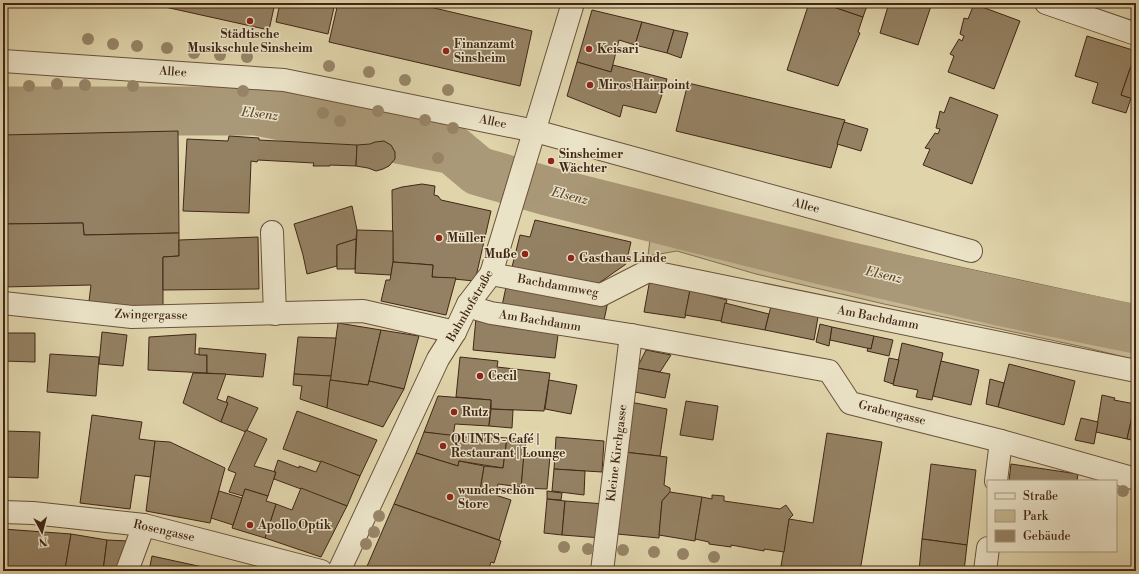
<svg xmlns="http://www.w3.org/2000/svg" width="1139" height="574" viewBox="0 0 1139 574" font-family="'Libre Bodoni',serif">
<rect width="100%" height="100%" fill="#e0d4ab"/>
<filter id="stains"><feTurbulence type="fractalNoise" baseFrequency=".005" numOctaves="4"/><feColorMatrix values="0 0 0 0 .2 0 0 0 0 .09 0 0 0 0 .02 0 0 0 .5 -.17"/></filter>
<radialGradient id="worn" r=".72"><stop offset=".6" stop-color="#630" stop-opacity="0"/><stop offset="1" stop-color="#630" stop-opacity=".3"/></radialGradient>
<polygon fill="#c5b792" stroke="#836f54" points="539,170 669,204 1136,305 1136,360 1088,348 884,304 756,274 677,251 648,256 650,239 526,208"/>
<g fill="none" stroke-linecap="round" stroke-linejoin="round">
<polyline stroke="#aa9978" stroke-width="49" points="3,111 256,111 453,150 478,171 547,191 830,262 998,301 1136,329"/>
</g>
<g fill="#948163" stroke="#412716">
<polygon points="167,3 275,3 269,30 165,7"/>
<polygon points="280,3 335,3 328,34 276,22"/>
<polygon points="338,3 413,3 532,31 520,86 329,42"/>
<polygon points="809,3 822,3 863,17 858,32 860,33 838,86 787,70"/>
<polygon points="822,3 868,3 863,17"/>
<polygon points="889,3 932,3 918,45 880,33"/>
<polygon points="974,4 1020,21 994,89 948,72 954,56 950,54 959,39 962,41 964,36 960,34 964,18 968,19"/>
<polygon points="592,10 642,22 635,45 619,40 611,72 577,62"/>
<polygon points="642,22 674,30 667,53 635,45"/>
<polygon points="674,30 688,33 681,58 667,53"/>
<polygon points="1087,36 1136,51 1121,95 1131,98 1126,113 1092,103 1098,83 1075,76"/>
<polygon points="577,62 611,72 613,65 667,79 656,113 623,105 620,117 567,96"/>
<polygon points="1130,69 1136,71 1136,100 1121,95"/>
<polygon points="688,83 845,120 831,168 676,131"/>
<polygon points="950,97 998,115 972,184 923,165 930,149 925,148 935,133 938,134 940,129 936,128 940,111 944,113"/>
<polygon points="844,122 868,129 861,151 837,144"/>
<polygon points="178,131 179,233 84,235 83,223 3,224 3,135"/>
<polygon points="229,136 259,138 259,140 357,145 356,166 330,165 330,166 313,166 314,163 258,160 257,162 251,161 249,213 183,211 187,139 228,141"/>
<polygon points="384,141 391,145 395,152 395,159 389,166 383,169 376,171 368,168 356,166 357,145 370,144 375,142"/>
<polygon points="422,184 435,186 434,195 438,196 441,200 491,211 475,281 432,277 433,265 393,262 392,190 402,187"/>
<polygon points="352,206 357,230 356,239 337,245 337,266 307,274 303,255 294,224"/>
<polygon points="535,220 631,242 626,264 589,290 511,271 520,235 530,237"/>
<polygon points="83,223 84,235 179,233 179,256 163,257 163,314 88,309 91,285 3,287 3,224"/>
<polygon points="357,230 393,231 393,262 391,275 355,273"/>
<polygon points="258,237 259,289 163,290 163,257 179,256 179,240"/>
<polygon points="356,239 355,269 337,269 337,245"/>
<polygon points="393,262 433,265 432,277 456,278 446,315 381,301 386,280 390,280"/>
<polygon points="650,279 690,290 685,318 644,312"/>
<polygon points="507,282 608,301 603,325 502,306"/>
<polygon points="690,290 727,300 721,321 685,315"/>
<polygon points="725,303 769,314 765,330 721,322"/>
<polygon points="771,306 818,317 814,340 765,330"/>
<polygon points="476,318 559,327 555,358 473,350"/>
<polygon points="338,323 381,330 368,385 330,380"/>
<polygon points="820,324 832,327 829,346 816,342"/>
<polygon points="832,327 874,336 871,349 830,340"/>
<polygon points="381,330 419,336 404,389 369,381"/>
<polygon points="102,332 127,335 123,366 99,364"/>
<polygon points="3,333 35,333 35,362 3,361"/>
<polygon points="196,334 195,354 207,355 207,373 148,370 149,337"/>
<polygon points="874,336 893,340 889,356 867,351 868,348 871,349"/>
<polygon points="298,337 336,338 331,376 294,374"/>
<polygon points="902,343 943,353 932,400 916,397 918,390 893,385"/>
<polygon points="199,348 266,354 263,377 207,373 207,355 199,355"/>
<polygon points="646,350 671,355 660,372 637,368"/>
<polygon points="50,354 99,357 96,396 47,392"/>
<polygon points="460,357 498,361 497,367 550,373 544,411 491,409 491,400 456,397"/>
<polygon points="889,358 899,360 893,384 884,381"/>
<polygon points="941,361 979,370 971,405 933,396"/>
<polygon points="1009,364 1075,381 1064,425 998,407"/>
<polygon points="637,368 670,374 665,398 630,391"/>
<polygon points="193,373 226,374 217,399 228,403 221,422 183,403"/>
<polygon points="294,374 331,376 327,408 300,399 302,386 293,385"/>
<polygon points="990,379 1004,383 998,407 986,404"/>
<polygon points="330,380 368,385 369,381 404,389 383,427 327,408"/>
<polygon points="549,380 577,385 571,414 545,409"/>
<polygon points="1102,395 1115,398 1114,400 1135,404 1127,439 1096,432"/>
<polygon points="228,396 258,408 246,432 221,422 228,403 226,402"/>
<polygon points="438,396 491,400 489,426 455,424 453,436 424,432"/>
<polygon points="1136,399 1136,441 1127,439"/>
<polygon points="686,401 718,406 713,440 680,435"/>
<polygon points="630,402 667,409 660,456 624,452"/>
<polygon points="491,409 513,410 512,428 489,426"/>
<polygon points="297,411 377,440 360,476 283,449"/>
<polygon points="92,415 142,422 139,439 155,441 151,477 135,475 130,509 80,503"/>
<polygon points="1081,418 1098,422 1094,444 1075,440"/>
<polygon points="246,430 267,439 254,466 276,472 268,496 245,489 243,496 229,492 236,473 228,470"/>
<polygon points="3,431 40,432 38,478 3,477"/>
<polygon points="424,432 475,438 476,436 507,438 503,468 459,461 458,466 416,453"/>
<polygon points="827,433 882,442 860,571 817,571 781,566 789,519 813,523"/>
<polygon points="556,437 604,441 602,472 554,469"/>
<polygon points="507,438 526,440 521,487 498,484 496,495 480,490 484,466 503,468"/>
<polygon points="155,441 170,442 225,468 210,523 146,511"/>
<polygon points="624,452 667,457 664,485 670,488 670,492 662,501 659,538 617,534"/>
<polygon points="416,453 458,466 459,461 484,466 480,490 511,500 499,540 394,504"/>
<polygon points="524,453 550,456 547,489 521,488"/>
<polygon points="278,460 299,468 299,466 316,472 321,461 360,476 347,506 274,479 276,472 274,472"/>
<polygon points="931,464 976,470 967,545 922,539"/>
<polygon points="1011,464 1078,474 1077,481 1009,481"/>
<polygon points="554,469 585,471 584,495 552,491"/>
<polygon points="301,488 347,506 321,557 265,538 276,504 292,510"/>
<polygon points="245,489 268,496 266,501 276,504 265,538 232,528"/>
<polygon points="219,491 242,498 233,525 211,518"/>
<polygon points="547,491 562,493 561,500 547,499"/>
<polygon points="670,492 702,497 695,541 659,535 662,501"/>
<polygon points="712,495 724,496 724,501 780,509 786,505 793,515 789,519 784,552 764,549 764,551 731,545 731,547 709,544 709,542 695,539 702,497 712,499"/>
<polygon points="547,499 565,501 562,535 544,533"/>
<polygon points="565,501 605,504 602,538 562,535"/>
<polygon points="394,504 501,541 494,563 491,562 488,571 365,571"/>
<polygon points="3,529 71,534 65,571 3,571"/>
<polygon points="71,534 107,540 103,571 78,571 65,569"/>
<polygon points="922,539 967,545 964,571 919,571"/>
<polygon points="107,540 128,541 121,571 103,571"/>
<polygon points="152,556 221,571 149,571"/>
</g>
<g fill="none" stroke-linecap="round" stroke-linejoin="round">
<defs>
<g id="minor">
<polyline points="1046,3 1136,34"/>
<polyline points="3,61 284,80 535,131 971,251"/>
<polyline points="272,232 275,314"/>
<polyline points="491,274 601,295 648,271 1136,371"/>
<polyline points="3,303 132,317 363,311 455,332"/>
<polyline points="468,304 477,309 491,313 631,335 829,371 850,403 1001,441 1136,479"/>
<polyline points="996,481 1001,441"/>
<polyline points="3,512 33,513 144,525 321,571"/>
<polyline points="127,571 144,525"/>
<polyline points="339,571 438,359 455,332 468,304 491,274 573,3"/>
<polyline points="602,571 631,335"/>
<polyline points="985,571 988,548"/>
</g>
</defs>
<use href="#minor" stroke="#69523b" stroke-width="24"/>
<use href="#minor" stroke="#ebe3c8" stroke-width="22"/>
</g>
<g fill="#978567">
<circle cx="88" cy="39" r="6"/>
<circle cx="113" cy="44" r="6"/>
<circle cx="137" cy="46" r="6"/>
<circle cx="167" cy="48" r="6"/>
<circle cx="194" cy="53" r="6"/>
<circle cx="220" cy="55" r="6"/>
<circle cx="247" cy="57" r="6"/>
<circle cx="329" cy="66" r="6"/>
<circle cx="369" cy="72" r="6"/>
<circle cx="405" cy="80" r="6"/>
<circle cx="57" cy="84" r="6"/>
<circle cx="85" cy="85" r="6"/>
<circle cx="29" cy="86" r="6"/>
<circle cx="133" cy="86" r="6"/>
<circle cx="448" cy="90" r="6"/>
<circle cx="243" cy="91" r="6"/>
<circle cx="378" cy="111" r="6"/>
<circle cx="323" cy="113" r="6"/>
<circle cx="425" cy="120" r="6"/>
<circle cx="340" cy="121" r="6"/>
<circle cx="453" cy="128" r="6"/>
<circle cx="438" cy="158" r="6"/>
<circle cx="1123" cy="491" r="6"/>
<circle cx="379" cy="516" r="6"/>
<circle cx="374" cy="532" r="6"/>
<circle cx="366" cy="544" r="6"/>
<circle cx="564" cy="547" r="6"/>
<circle cx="588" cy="549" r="6"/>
<circle cx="623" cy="550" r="6"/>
<circle cx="654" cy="552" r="6"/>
<circle cx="683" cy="554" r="6"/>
<circle cx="714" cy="557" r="6"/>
</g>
<g fill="#8f2418" stroke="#ebe3c8" stroke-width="1.5">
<circle cx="250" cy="21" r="4"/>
<circle cx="589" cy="49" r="4"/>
<circle cx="446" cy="51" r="4"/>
<circle cx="590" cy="85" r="4"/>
<circle cx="551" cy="161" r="4"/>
<circle cx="439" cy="238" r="4"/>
<circle cx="525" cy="254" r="4"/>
<circle cx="571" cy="258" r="4"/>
<circle cx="480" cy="376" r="4"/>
<circle cx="454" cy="412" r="4"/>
<circle cx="443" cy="446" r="4"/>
<circle cx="450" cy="497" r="4"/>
<circle cx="250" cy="525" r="4"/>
</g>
<g text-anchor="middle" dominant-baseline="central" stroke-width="3" stroke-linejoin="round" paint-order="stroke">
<g font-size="12" font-weight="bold" fill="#412716" stroke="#ebe3c8" text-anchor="start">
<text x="250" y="34" text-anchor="middle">Städtische<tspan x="250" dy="14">Musikschule Sinsheim</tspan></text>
<text x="454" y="44">Finanzamt<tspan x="454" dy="14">Sinsheim</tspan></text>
<text x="597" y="49">Keisari</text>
<text x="598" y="85">Miros Hairpoint</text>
<text x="559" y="154">Sinsheimer<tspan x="559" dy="14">Wächter</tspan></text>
<text x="447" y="238">Müller</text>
<text x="517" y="254" text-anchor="end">Muße</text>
<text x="579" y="258">Gasthaus Linde</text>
<text x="488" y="376">Cecil</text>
<text x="462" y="412">Rutz</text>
<text x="451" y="439">QUINTS - Café |<tspan x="451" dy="14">Restaurant | Lounge</tspan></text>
<text x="458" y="490">wunderschön<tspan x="458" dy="14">Store</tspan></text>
<text x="258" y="525">Apollo Optik</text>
</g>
<g font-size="12" fill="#412716" stroke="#ebe3c8">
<text transform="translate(173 72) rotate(4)">Allee</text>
<text transform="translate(493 122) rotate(12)">Allee</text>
<text transform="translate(806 206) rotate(15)">Allee</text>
<text transform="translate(558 286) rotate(10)">Bachdammweg</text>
<text transform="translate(470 306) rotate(-60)">Bahnhofstraße</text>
<text transform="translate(151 315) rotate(1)">Zwingergasse</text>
<text transform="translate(878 318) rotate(11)">Am Bachdamm</text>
<text transform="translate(540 321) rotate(9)">Am Bachdamm</text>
<text transform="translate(892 413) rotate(14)">Grabengasse</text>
<text transform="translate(617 453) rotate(-83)">Kleine Kirchgasse</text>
<text transform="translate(164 531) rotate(13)">Rosengasse</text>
</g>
<g font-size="13" font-style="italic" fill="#604933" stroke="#ebe3c8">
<text transform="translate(260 114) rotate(7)">Elsenz</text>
<text transform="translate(570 196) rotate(14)">Elsenz</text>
<text transform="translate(884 275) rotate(13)">Elsenz</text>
</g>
</g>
<rect width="1139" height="574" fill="none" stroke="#e0d4ab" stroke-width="16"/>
<rect x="4" y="4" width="1131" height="566" fill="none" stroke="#412716" stroke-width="2"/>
<rect x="8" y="8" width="1123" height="558" fill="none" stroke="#412716"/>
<rect x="987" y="480" width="130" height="72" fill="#ebe3c8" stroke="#a79881"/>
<rect x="995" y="493" width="20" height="6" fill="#ebe3c8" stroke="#a79881"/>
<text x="1023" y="500" font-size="12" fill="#412716">Straße</text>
<rect x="995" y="510" width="20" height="12" fill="#c5b792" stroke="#a79881"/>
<text x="1023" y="520" font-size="12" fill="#412716">Park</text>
<rect x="995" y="530" width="20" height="12" fill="#948163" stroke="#a79881"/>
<text x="1023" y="540" font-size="12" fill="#412716">Gebäude</text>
<g transform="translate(42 532) rotate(173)" stroke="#ebe3c8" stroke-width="3" paint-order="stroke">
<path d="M0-3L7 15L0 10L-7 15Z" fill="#412716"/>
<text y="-6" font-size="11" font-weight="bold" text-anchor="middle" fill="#412716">N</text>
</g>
<rect width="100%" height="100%" filter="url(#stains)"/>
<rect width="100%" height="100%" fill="url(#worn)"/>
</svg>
